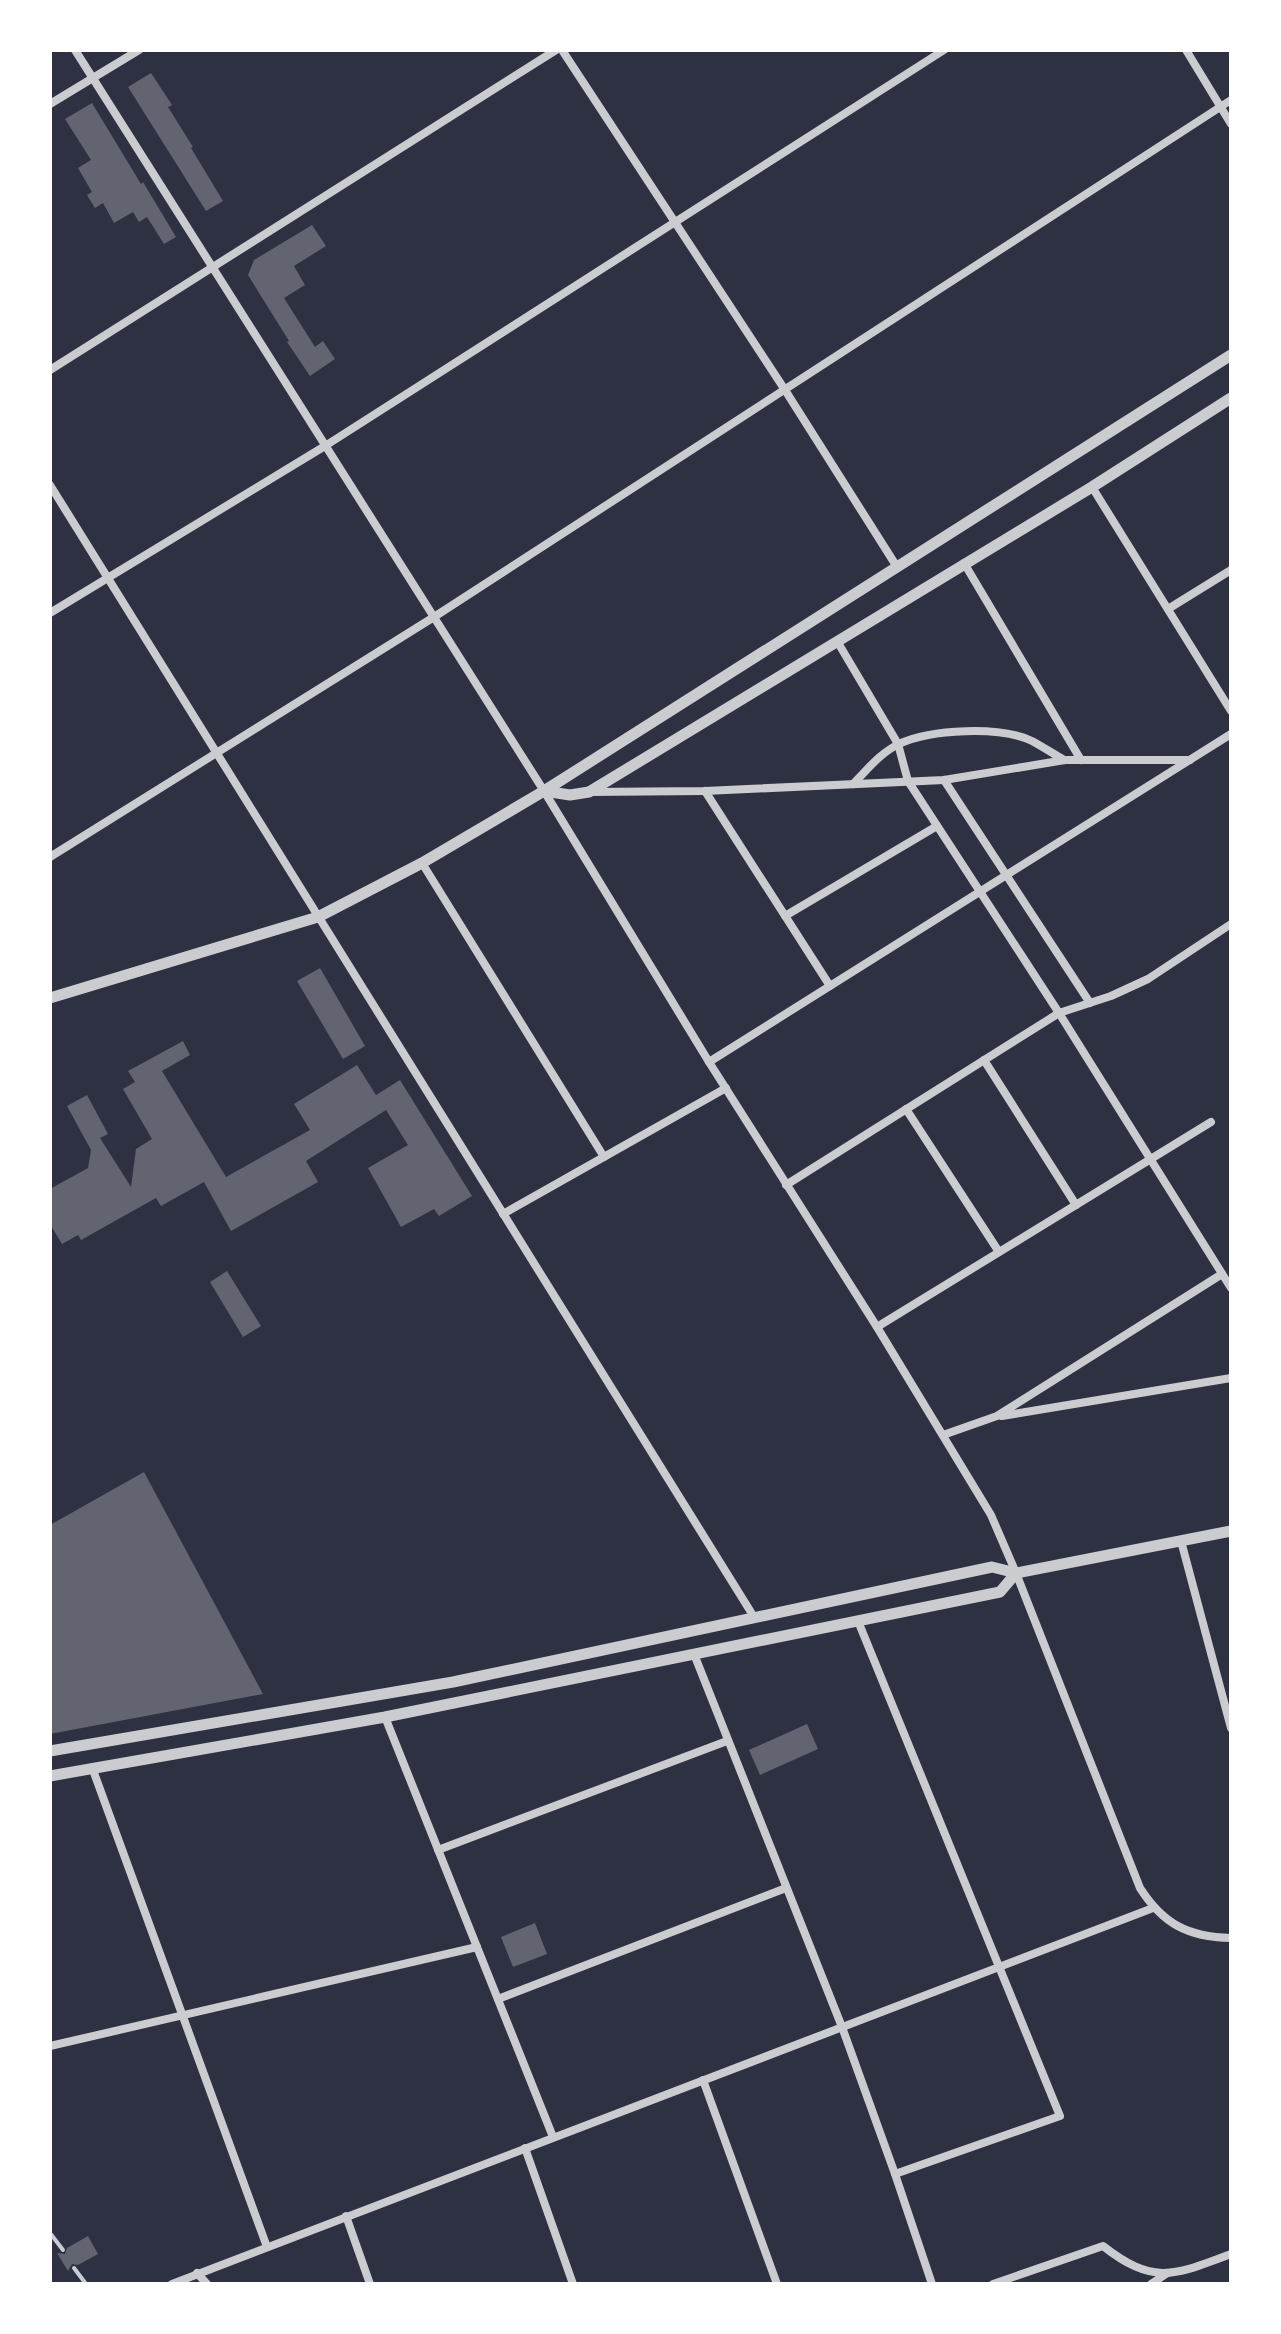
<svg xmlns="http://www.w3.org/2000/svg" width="1281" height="2334" viewBox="0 0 1281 2334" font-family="'Open Sans',sans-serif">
<rect width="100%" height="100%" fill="#2d3142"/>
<g fill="#626471">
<polygon points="151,73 172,105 168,107 193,147 191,148 223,201 206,211 128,87"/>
<polygon points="92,103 141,184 143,182 176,237 164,244 147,217 139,222 133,212 114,223 103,203 95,208 87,195 92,192 78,168 91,160 65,119"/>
<polygon points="312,225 326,246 294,266 305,285 284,298 315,347 323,341 335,359 310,376 287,342 289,341 248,275 254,260"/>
<polygon points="320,968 365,1046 343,1059 297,981"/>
<polygon points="183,1041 190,1055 162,1071 226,1177 310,1130 294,1104 357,1065 376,1095 400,1080 472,1196 439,1216 434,1209 401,1227 368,1168 408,1145 386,1110 306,1161 318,1182 231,1231 204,1182 161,1206 156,1198 81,1240 78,1235 62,1244 50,1224 50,1189 88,1168 91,1150 67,1106 87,1095 108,1134 100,1138 131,1187 136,1149 152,1139 123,1089 135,1082 128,1071"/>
<polygon points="227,1271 261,1326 243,1337 210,1282"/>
<polygon points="144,1472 263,1694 50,1734 50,1525"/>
<polygon points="807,1724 818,1749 760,1775 749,1750"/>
<polygon points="535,1923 547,1954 513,1967 501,1937"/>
<polygon points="88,2236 98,2254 78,2265 72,2264 68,2271 57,2253 65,2254 67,2248"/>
</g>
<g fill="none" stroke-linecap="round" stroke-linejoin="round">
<g stroke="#caccd0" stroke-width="4">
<polyline points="50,2233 63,2250"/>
<polyline points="74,2268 86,2284"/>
</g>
<g stroke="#caccd0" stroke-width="8">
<path d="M75 50 544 791 709 1062 877 1327 991 1515 1016 1573 1140 1888C1163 1924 1188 1937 1231 1938"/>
<polyline points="562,50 785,390 897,567"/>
<polyline points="1186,50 1231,124"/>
<polyline points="50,104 139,50"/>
<polyline points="50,370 556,50"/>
<polyline points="50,485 754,1617"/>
<polyline points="1092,487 1231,711"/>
<polyline points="964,563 1081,760"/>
<polyline points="1168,609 1231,570"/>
<polyline points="50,613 325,446 944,50"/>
<polyline points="837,641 898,744 908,781 1059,1013 1231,1288"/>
<polyline points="944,780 1090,1003"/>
<path d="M853 784C867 770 880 753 899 744 931 729 1000 726 1032 741 1043 747 1054 754 1064 760"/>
<polyline points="705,791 830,986"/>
<polyline points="589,792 705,791 944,780 1065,760 1190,760"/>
<polyline points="50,857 434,617 1231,100"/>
<polyline points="422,863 604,1157"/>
<polyline points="785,916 937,826"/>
<polyline points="984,1060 1076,1205"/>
<polyline points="709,1062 1231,734"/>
<polyline points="906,1109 999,1252"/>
<polyline points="786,1185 1059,1013 1111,996 1148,979 1231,924"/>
<polyline points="503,1214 726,1088"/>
<polyline points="877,1327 1211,1122"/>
<polyline points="1002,1416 1231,1378"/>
<polyline points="943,1435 997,1416 1222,1274"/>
<polyline points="1181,1541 1231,1728"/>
<polyline points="858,1621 1060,2116 895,2174"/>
<polyline points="694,1654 842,2027 895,2174 932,2284"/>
<polyline points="385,1717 553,2137"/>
<polyline points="93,1770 267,2247"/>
<polyline points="438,1850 727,1741"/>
<polyline points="498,1999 786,1888"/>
<polyline points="50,2046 477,1947"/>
<polyline points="703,2080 777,2284"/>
<polyline points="525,2148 573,2284"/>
<polyline points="346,2216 370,2284"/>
<polyline points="197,2273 207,2284"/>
<polyline points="172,2284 1153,1908"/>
<path d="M993 2284 1103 2246C1154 2286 1175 2275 1231 2254"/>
<polyline points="1151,2284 1166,2274"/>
</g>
<g stroke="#caccd0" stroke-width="11">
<polyline points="544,791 570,795 589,792 1092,487 1231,398"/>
<polyline points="50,998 318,917 422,863 544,791 1231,355"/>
<polyline points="1016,1573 1231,1531"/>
<polyline points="50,1751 453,1682 992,1567 1016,1573 1000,1592 385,1717 50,1776"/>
</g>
</g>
<rect width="1281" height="2334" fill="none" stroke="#ffffff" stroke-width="104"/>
</svg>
